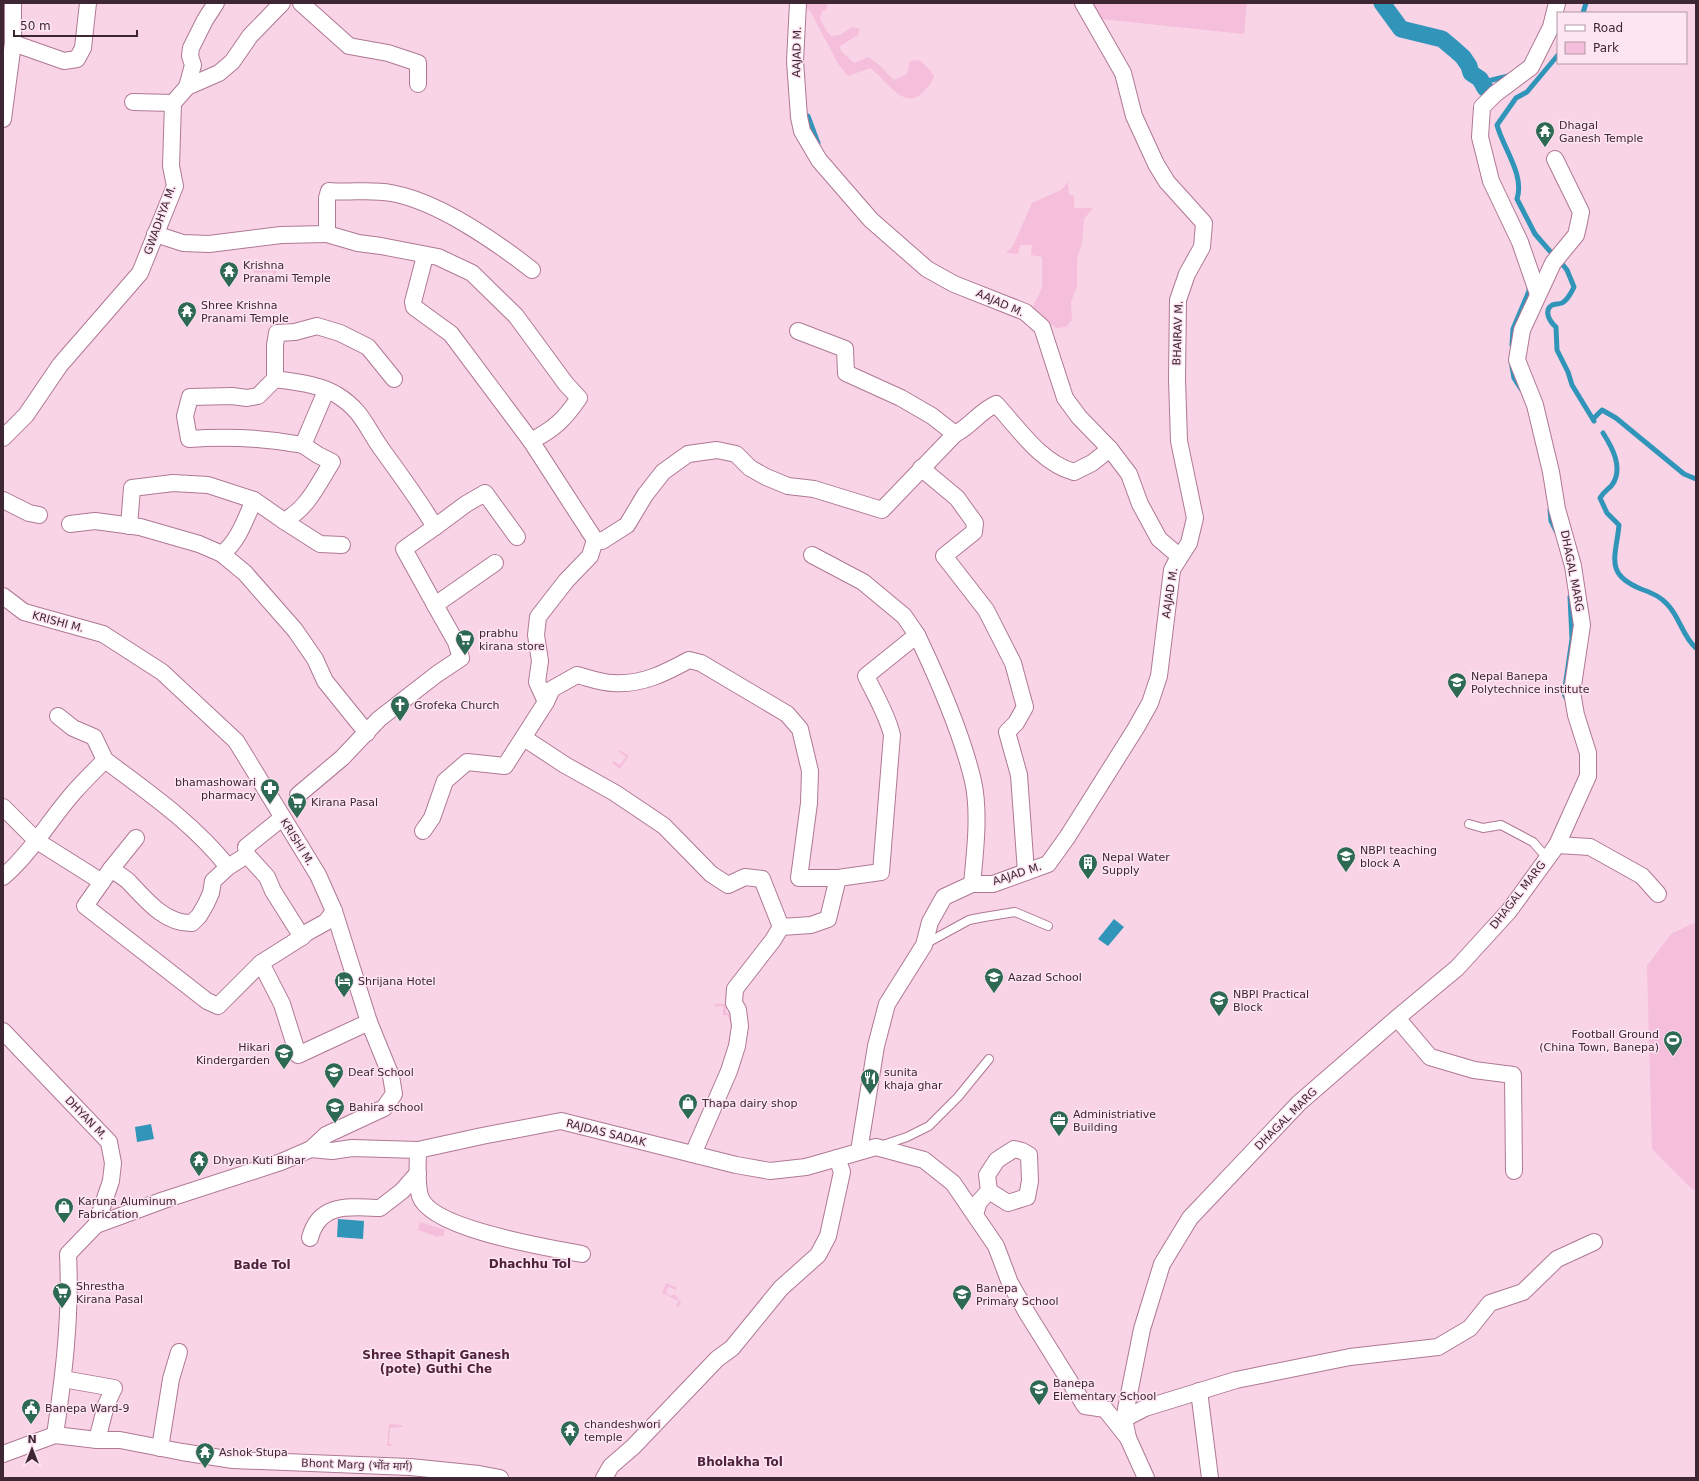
<svg xmlns="http://www.w3.org/2000/svg" width="1699" height="1481" viewBox="0 0 1699 1481" font-family="'DejaVu Sans','Noto Sans Devanagari',sans-serif">
<rect width="100%" height="100%" fill="#f9d4e7"/>
<g fill="#f5bedb">
<path d="M805 3H828L826 10 822 11 820 19 828 33 832 36 840 35 852 27 860 29 858 35 840 46 841 51 854 63 868 57 878 64 894 80 907 74 910 61 919 60 930 70 934 76C931 85 927 88 921 94 901 110 884 76 870 68L848 76 839 65 810 11 805 7Z"/>
<polygon points="1092,3 1247,3 1244,34 1101,19"/>
<polygon points="1068,182 1069,195 1074,195 1074,208 1093,208 1084,219 1082,243 1077,259 1077,286 1071,302 1072,320 1066,327 1056,328 1031,310 1042,288 1042,257 1031,255 1032,245 1020,245 1018,254 1006,253 1013,246 1032,203 1061,190"/>
<polygon points="254,270 276,270 276,282 267,285 266,281 273,280 273,272 254,273"/>
<polygon points="619,750 629,756 620,769 612,763 613,761 620,765 626,757 618,751"/>
<polygon points="1696,922 1696,1190 1692,1189 1652,1149 1647,966 1671,934"/>
<polygon points="714,1004 726,1004 726,1013 732,1014 732,1023 730,1023 728,1015 723,1015 723,1006 716,1007"/>
<polygon points="420,1222 445,1230 443,1237 439,1235 438,1237 418,1230"/>
<polygon points="666,1283 677,1288 676,1290 669,1287 666,1290 667,1294 671,1296 674,1294 681,1302 678,1307 676,1305 679,1301 662,1293"/>
<polygon points="389,1424 402,1425 402,1427 390,1428 389,1444 392,1444 391,1446 387,1446"/>
</g>
<g fill="#3195b9">
<polygon points="1114,919 1124,927 1108,946 1098,939"/>
<polygon points="151,1124 154,1139 137,1142 135,1127"/>
<polygon points="338,1219 364,1221 363,1239 337,1237"/>
</g>
<g fill="none" stroke-linecap="round" stroke-linejoin="round">
<g stroke="#3195b9" stroke-width="5">
<polyline points="1583,13 1586,3"/>
<polyline points="1485,88 1487,86 1488,81 1508,76"/>
<polyline points="808,116 818,143"/>
<path d="M1555 257 1535 234 1517 199C1525 175 1503 148 1497 125L1516 98 1527 92 1558 55"/>
<path d="M1559 260 1567 270 1574 287C1571 293 1568 300 1562 303 1559 304 1555 304 1552 305 1543 311 1550 322 1556 327L1557 350 1568 372 1572 385 1594 421"/>
<polyline points="1512,345 1513,329 1529,291 1529,286"/>
<polyline points="1511,361 1514,378 1521,389"/>
<polyline points="1593,419 1602,410 1616,418 1684,474 1696,479"/>
<path d="M1603 433C1612 447 1624 468 1612 485 1609 489 1604 491 1600 498L1607 513 1619 525C1616 557 1604 574 1641 589 1650 592 1660 596 1667 604 1680 617 1682 636 1696 648"/>
<polyline points="1550,510 1551,521 1557,533"/>
<polyline points="1568,702 1564,694 1572,639 1570,597"/>
</g>
<polyline stroke="#3195b9" stroke-width="17" points="1382,3 1401,29 1442,39 1454,49 1463,57 1469,66 1471,73 1480,79 1485,88"/>
<defs>
<g id="service">
<polyline points="1469,824 1483,828 1501,825 1533,842 1547,858"/>
<polyline points="925,944 969,920 984,917 1015,912 1048,926"/>
<polyline points="880,1146 907,1137 929,1126 958,1097 989,1059"/>
</g>
<g id="minor">
<polyline points="301,3 349,46 388,53 418,63 418,84"/>
<polyline points="798,3 795,61 799,117 802,131 819,160 871,220 927,269 954,284 1025,312 1042,327 1065,398 1079,417 1110,449 1129,474 1140,504 1159,539 1179,556 1172,570 1159,676 1150,703 1136,728 1068,836 1048,864 993,884 972,884 944,897 930,922 924,945 887,1004 876,1046 859,1151"/>
<polyline points="1083,3 1123,73 1134,116 1156,164 1167,182 1204,223 1202,247 1187,274 1178,300 1177,379 1179,441 1195,518 1189,543 1175,565"/>
<polyline points="13,43 64,61 77,59 83,48 88,3"/>
<polyline points="187,87 193,65 190,56 191,48 205,20 216,3"/>
<polyline points="133,102 173,103"/>
<polyline points="3,119 13,43 13,3"/>
<path d="M155 234 183 243 209 244 281 235 327 234V198L329 191C350 193 370 189 391 193 437 201 495 241 532 270"/>
<path d="M327 234 358 243 381 246 438 257 472 273 516 316 566 384 579 398C564 420 554 429 531 441L595 540 602 541 627 525 645 495 663 472 688 454 717 450 736 454 750 468 766 477 788 486 814 489 882 510 955 434C971 426 980 411 996 404 1019 429 1041 463 1074 472L1092 463 1110 449"/>
<polyline points="425,256 413,302 414,307 451,334 531,441"/>
<polyline points="1538,294 1520,242 1491,181 1480,137 1482,107 1495,94 1531,67 1551,27 1557,3"/>
<polyline points="798,331 845,349 846,373 901,398 932,416 955,434"/>
<path d="M275 379 258 396 247 398 232 396 190 397 185 416 189 439C227 436 265 438 303 445L326 391"/>
<path d="M394 379 368 347 340 333 317 326 295 332 277 333 275 345V379C294 382 320 384 337 395 363 411 366 428 383 451 401 476 419 500 435 527L466 504 485 493 517 537"/>
<polyline points="3,438 26,415 60,365 140,273 175,186 171,166 173,103 187,87 219,73 232,62 250,36 282,3"/>
<polyline points="921,468 957,498 975,523 974,532 944,556 986,610 1013,663 1025,707 1016,723 1007,732 1019,775 1026,872"/>
<polyline points="3,500 29,513 39,515"/>
<polyline points="284,521 320,544 342,545"/>
<polyline points="70,524 95,521 140,527 199,544 222,554 245,573 295,630 315,659 325,681 367,733"/>
<polyline points="129,526 132,488 173,483 208,485 254,500"/>
<polyline points="435,527 404,549 435,605 495,563"/>
<path d="M222 554C239 540 245 520 254 500L284 521C308 508 318 484 332 462L318 455 303 445"/>
<polyline points="3,596 24,612 103,634 162,672 236,741 318,875 334,911 369,1022 391,1076 394,1094 384,1108 326,1135 311,1149"/>
<path d="M917 635C938 679 962 734 973 781 980 812 975 853 972 884"/>
<polyline points="546,702 537,682 540,661 536,635 538,617 566,581 590,556 595,540"/>
<polyline points="524,738 565,765 615,793 664,826 711,874 728,885 745,877 762,879 781,927 773,940 735,989 734,1003 738,1010 740,1026 737,1046 729,1071 693,1154"/>
<path d="M105 760C149 793 194 824 228 867"/>
<polyline points="298,795 342,758 379,719 437,674 461,658 456,642 435,605"/>
<polyline points="3,807 37,841 102,882"/>
<polyline points="282,818 246,847 247,855 267,877 273,891 302,937 261,963 282,1004 298,1055 369,1022"/>
<path d="M423 831 432 818 445 781 467 762 505 766 546 702 552 689 577 675C589 678 601 683 613 683 642 685 665 673 689 660L701 663 787 714 800 729 810 771 809 803 799 878H838L881 872 892 735C887 714 875 695 866 676L917 635 904 616 863 582 812 555"/>
<path d="M136 838 111 869C116 873 124 877 129 882 146 900 165 924 192 923L199 916 206 904 211 893 213 881 228 867 247 855"/>
<polyline points="1557,845 1590,847 1642,876 1658,894"/>
<polyline points="111,869 85,906 207,1001 218,1006 261,963"/>
<path d="M3 877C32 852 50 819 75 791 85 780 95 770 105 760L94 737 73 728 58 716"/>
<polyline points="781,927 811,925 828,919 838,878"/>
<polyline points="302,937 306,933 326,922 334,911"/>
<polyline points="1397,1018 1430,1057 1474,1070 1513,1075 1514,1171"/>
<polyline points="3,1031 109,1142 113,1163 111,1181 96,1225"/>
<path d="M418 1150C418 1164 416 1182 420 1196 430 1229 550 1248 582 1254"/>
<polyline points="975,1214 979,1202 989,1191 987,1175 997,1160 1014,1149 1022,1151 1029,1155 1030,1181 1027,1197 1008,1203 989,1191"/>
<path d="M310 1238C319 1202 350 1207 380 1208L402 1191 418 1173"/>
<polyline points="63,1379 114,1388 106,1405 97,1440"/>
<polyline points="1199,1391 1210,1478"/>
<polyline points="1124,1419 1145,1408 1236,1380 1350,1357 1438,1347 1470,1328 1490,1303 1523,1292 1557,1259 1594,1242"/>
<path d="M55 1435C64 1374 71 1316 68 1254L96 1225 164 1200 281 1162 311 1149 332 1151 352 1148 418 1150 482 1136 561 1121 736 1165 770 1171 806 1167 876 1147 924 1160 953 1183 996 1246 1010 1283 1027 1313 1085 1406 1105 1409 1128 1438 1146 1478"/>
<polyline points="1128,1438 1124,1419 1142,1329 1162,1264 1190,1218 1299,1103 1397,1018 1457,968 1509,911 1557,845 1588,776 1588,753 1576,715 1572,692 1582,625 1573,566 1557,509 1551,472 1535,405 1517,360 1522,330 1553,263 1576,235 1579,222 1581,212 1555,159"/>
<polyline points="160,1448 171,1379 179,1352"/>
<polyline points="3,1454 55,1435 97,1440 120,1440 182,1452 233,1460 410,1467 479,1474 500,1478"/>
<polyline points="604,1478 611,1466 633,1447 717,1359 732,1348 781,1288 818,1255 828,1236 842,1172 837,1158"/>
</g>
</defs>
<use href="#service" stroke="#af7895" stroke-width="10"/>
<use href="#minor" stroke="#af7895" stroke-width="18"/>
<use href="#service" stroke="#fff" stroke-width="8"/>
<use href="#minor" stroke="#fff" stroke-width="16"/>
</g>
<defs>
<symbol id="temple-pin" viewBox="-11 -11 22 30"><path d="M0 17L-7.5 6A9.5 9.5 0 1 1 7.5 6Z" fill="#2e6953" stroke="#fee5f2"/><path d="M0-6L5-2H3V0L6.5 2.5H4V6H1.5V3h-3V6H-4V2.5H-6.5L-3 0V-2H-5Z" fill="#fff"/></symbol>
<symbol id="supermarket-pin" viewBox="-11 -11 22 30"><path d="M0 17L-7.5 6A9.5 9.5 0 1 1 7.5 6Z" fill="#2e6953" stroke="#fee5f2"/><path d="M-6-5.5h2.5l.6 2H6L4.5 2H-2.5L-4.4-4H-6ZM-1.5 3.2a1.3 1.3 0 1 0 .1 0ZM3 3.2a1.3 1.3 0 1 0 .1 0Z" fill="#fff"/></symbol>
<symbol id="school-pin" viewBox="-11 -11 22 30"><path d="M0 17L-7.5 6A9.5 9.5 0 1 1 7.5 6Z" fill="#2e6953" stroke="#fee5f2"/><path d="M0-5L7-2L0 1L-7-2ZM-4 1L0 2.5L4 1V4Q0 6-4 4Z" fill="#fff"/></symbol>
<symbol id="church-pin" viewBox="-11 -11 22 30"><path d="M0 17L-7.5 6A9.5 9.5 0 1 1 7.5 6Z" fill="#2e6953" stroke="#fee5f2"/><path d="M-1.2-6h2.4v3.5h3.3v2.4h-3.3V6h-2.4V-.1h-3.3v-2.4h3.3Z" fill="#fff"/></symbol>
<symbol id="pharmacy-pin" viewBox="-11 -11 22 30"><path d="M0 17L-7.5 6A9.5 9.5 0 1 1 7.5 6Z" fill="#2e6953" stroke="#fee5f2"/><path d="M-2-6h4v4h4v4h-4v4h-4v-4h-4v-4h4Z" fill="#fff"/></symbol>
<symbol id="building-pin" viewBox="-11 -11 22 30"><path d="M0 17L-7.5 6A9.5 9.5 0 1 1 7.5 6Z" fill="#2e6953" stroke="#fee5f2"/><path d="M-4-6H4V6H1V3H-1V6H-4ZM-2.5-4.3h1.7v1.8h-1.7ZM.8-4.3h1.7v1.8H.8ZM-2.5-1h1.7V.8h-1.7ZM.8-1h1.7V.8H.8Z" fill="#fff"/></symbol>
<symbol id="hotel-pin" viewBox="-11 -11 22 30"><path d="M0 17L-7.5 6A9.5 9.5 0 1 1 7.5 6Z" fill="#2e6953" stroke="#fee5f2"/><path d="M-6-4.5h1.5V1H6V5H4.5V3h-9V5H-6ZM-4 0a1.8 1.8 0 1 1 3.6 0ZM.5 0V-2.5h3Q6-2.5 6 0Z" fill="#fff"/></symbol>
<symbol id="university-pin" viewBox="-11 -11 22 30"><path d="M0 17L-7.5 6A9.5 9.5 0 1 1 7.5 6Z" fill="#2e6953" stroke="#fee5f2"/><path d="M0-5L7-2L0 1L-7-2ZM-4 1L0 2.5L4 1V4Q0 6-4 4Z" fill="#fff"/></symbol>
<symbol id="stadium-pin" viewBox="-11 -11 22 30"><path d="M0 17L-7.5 6A9.5 9.5 0 1 1 7.5 6Z" fill="#2e6953" stroke="#fee5f2"/><path d="M0-5a6.5 5 0 1 0 0 10a6.5 5 0 1 0 0-10ZM-3.5-1.8h7v3.6h-7Z" fill="#fff"/></symbol>
<symbol id="restaurant-pin" viewBox="-11 -11 22 30"><path d="M0 17L-7.5 6A9.5 9.5 0 1 1 7.5 6Z" fill="#2e6953" stroke="#fee5f2"/><path d="M-5-6h1v4h1v-4h1v4h1v-4h1v5L-1.5 .5V6h-2V.5L-5-1ZM5-6V6H3V1.5H1.5Q1.5-4 5-6Z" fill="#fff"/></symbol>
<symbol id="shop-pin" viewBox="-11 -11 22 30"><path d="M0 17L-7.5 6A9.5 9.5 0 1 1 7.5 6Z" fill="#2e6953" stroke="#fee5f2"/><path d="M-5-2.5h2.3a2.7 3.5 0 0 1 5.4 0H5L5.5 6h-11ZM-1.5-2.5h3a1.5 2.3 0 0 0-3 0Z" fill="#fff"/></symbol>
<symbol id="office-pin" viewBox="-11 -11 22 30"><path d="M0 17L-7.5 6A9.5 9.5 0 1 1 7.5 6Z" fill="#2e6953" stroke="#fee5f2"/><path d="M-6-3h4V-5.5h4V-3h4V5H-6ZM-1-4.5V-3h2v-1.5ZM-6 0V1H6V0Z" fill="#fff"/></symbol>
<symbol id="civic-pin" viewBox="-11 -11 22 30"><path d="M0 17L-7.5 6A9.5 9.5 0 1 1 7.5 6Z" fill="#2e6953" stroke="#fee5f2"/><path d="M-.6-6.5H3V-4.5H.6V-3L4-1V1h2V6H-6V1h2V-1L-.6-3ZM-1.2 2.5V6h2.4V2.5Z" fill="#fff"/></symbol>
</defs>
<g fill-rule="evenodd">
<use href="#temple-pin" x="1534" y="120" width="22" height="30"/>
<use href="#temple-pin" x="218" y="260" width="22" height="30"/>
<use href="#temple-pin" x="176" y="300" width="22" height="30"/>
<use href="#supermarket-pin" x="454" y="628" width="22" height="30"/>
<use href="#school-pin" x="1446" y="671" width="22" height="30"/>
<use href="#church-pin" x="389" y="694" width="22" height="30"/>
<use href="#pharmacy-pin" x="259" y="777" width="22" height="30"/>
<use href="#supermarket-pin" x="286" y="791" width="22" height="30"/>
<use href="#school-pin" x="1335" y="845" width="22" height="30"/>
<use href="#building-pin" x="1077" y="852" width="22" height="30"/>
<use href="#school-pin" x="983" y="966" width="22" height="30"/>
<use href="#hotel-pin" x="333" y="970" width="22" height="30"/>
<use href="#university-pin" x="1208" y="989" width="22" height="30"/>
<use href="#stadium-pin" x="1662" y="1029" width="22" height="30"/>
<use href="#school-pin" x="273" y="1042" width="22" height="30"/>
<use href="#school-pin" x="323" y="1061" width="22" height="30"/>
<use href="#restaurant-pin" x="859" y="1067" width="22" height="30"/>
<use href="#shop-pin" x="677" y="1092" width="22" height="30"/>
<use href="#school-pin" x="324" y="1096" width="22" height="30"/>
<use href="#office-pin" x="1048" y="1109" width="22" height="30"/>
<use href="#temple-pin" x="188" y="1149" width="22" height="30"/>
<use href="#shop-pin" x="53" y="1196" width="22" height="30"/>
<use href="#supermarket-pin" x="51" y="1281" width="22" height="30"/>
<use href="#school-pin" x="951" y="1283" width="22" height="30"/>
<use href="#school-pin" x="1028" y="1378" width="22" height="30"/>
<use href="#civic-pin" x="20" y="1397" width="22" height="30"/>
<use href="#temple-pin" x="559" y="1419" width="22" height="30"/>
<use href="#temple-pin" x="194" y="1441" width="22" height="30"/>
</g>
<g text-anchor="middle" dominant-baseline="central" stroke-width="3" stroke-linejoin="round" paint-order="stroke">
<g font-size="11" fill="#3e2733" stroke="#fee5f2">
<text transform="translate(797 52) rotate(-89)">AAJAD M.</text>
<text transform="translate(160 220) rotate(-70)">GWADHYA M.</text>
<text transform="translate(1000 303) rotate(24)">AAJAD M.</text>
<text transform="translate(1178 333) rotate(-88)">BHAIRAV M.</text>
<text transform="translate(1572 571) rotate(79)">DHAGAL MARG</text>
<text transform="translate(1170 593) rotate(-81)">AAJAD M.</text>
<text transform="translate(58 622) rotate(15)">KRISHI M.</text>
<text transform="translate(297 842) rotate(58)">KRISHI M.</text>
<text transform="translate(1017 874) rotate(-18)">AAJAD M.</text>
<text transform="translate(1518 895) rotate(-52)">DHAGAL MARG</text>
<text transform="translate(86 1118) rotate(46)">DHYAN M.</text>
<text transform="translate(1286 1119) rotate(-45)">DHAGAL MARG</text>
<text transform="translate(606 1133) rotate(14)">RAJDAS SADAK</text>
<text transform="translate(357 1465) rotate(2)">Bhont Marg (भाेंत मार्ग)</text>
</g>
<g font-size="11" fill="#3e2733" stroke="#fee5f2" text-anchor="start">
<text x="1559" y="125">Dhagal<tspan x="1559" dy="13">Ganesh Temple</tspan></text>
<text x="243" y="265">Krishna<tspan x="243" dy="13">Pranami Temple</tspan></text>
<text x="201" y="305">Shree Krishna<tspan x="201" dy="13">Pranami Temple</tspan></text>
<text x="479" y="633">prabhu<tspan x="479" dy="13">kirana store</tspan></text>
<text x="1471" y="676">Nepal Banepa<tspan x="1471" dy="13">Polytechnice institute</tspan></text>
<text x="414" y="705">Grofeka Church</text>
<text x="256" y="782" text-anchor="end">bhamashowari<tspan x="256" dy="13">pharmacy</tspan></text>
<text x="311" y="802">Kirana Pasal</text>
<text x="1360" y="850">NBPI teaching<tspan x="1360" dy="13">block A</tspan></text>
<text x="1102" y="857">Nepal Water<tspan x="1102" dy="13">Supply</tspan></text>
<text x="1008" y="977">Aazad School</text>
<text x="358" y="981">Shrijana Hotel</text>
<text x="1233" y="994">NBPI Practical<tspan x="1233" dy="13">Block</tspan></text>
<text x="1659" y="1034" text-anchor="end">Football Ground<tspan x="1659" dy="13">(China Town, Banepa)</tspan></text>
<text x="270" y="1047" text-anchor="end">Hikari<tspan x="270" dy="13">Kindergarden</tspan></text>
<text x="348" y="1072">Deaf School</text>
<text x="884" y="1072">sunita<tspan x="884" dy="13">khaja ghar</tspan></text>
<text x="702" y="1103">Thapa dairy shop</text>
<text x="349" y="1107">Bahira school</text>
<text x="1073" y="1114">Administriative<tspan x="1073" dy="13">Building</tspan></text>
<text x="213" y="1160">Dhyan Kuti Bihar</text>
<text x="78" y="1201">Karuna Aluminum<tspan x="78" dy="13">Fabrication</tspan></text>
<text x="76" y="1286">Shrestha<tspan x="76" dy="13">Kirana Pasal</tspan></text>
<text x="976" y="1288">Banepa<tspan x="976" dy="13">Primary School</tspan></text>
<text x="1053" y="1383">Banepa<tspan x="1053" dy="13">Elementary School</tspan></text>
<text x="45" y="1408">Banepa Ward-9</text>
<text x="584" y="1424">chandeshwori<tspan x="584" dy="13">temple</tspan></text>
<text x="219" y="1452">Ashok Stupa</text>
</g>
<g font-size="12" font-weight="bold" fill="#4f213c" stroke="#fee5f2">
<text x="530" y="1264">Dhachhu Tol</text>
<text x="262" y="1265">Bade Tol</text>
<text x="436" y="1355">Shree Sthapit Ganesh<tspan x="436" dy="14">(pote) Guthi Che</tspan></text>
<text x="740" y="1462">Bholakha Tol</text>
</g>
</g>
<rect width="1699" height="1481" fill="none" stroke="#3e2733" stroke-width="8"/>
<rect x="1557" y="12" width="130" height="52" fill="#fee5f2" stroke="#b199a6"/>
<rect x="1565" y="25" width="20" height="6" fill="#ffffff" stroke="#b199a6"/>
<text x="1593" y="32" font-size="12" fill="#3e2733">Road</text>
<rect x="1565" y="42" width="20" height="12" fill="#f5bedb" stroke="#b199a6"/>
<text x="1593" y="52" font-size="12" fill="#3e2733">Park</text>
<g transform="translate(32 1449)" stroke="#fee5f2" stroke-width="3" paint-order="stroke">
<path d="M0-3L7 15L0 10L-7 15Z" fill="#3e2733"/>
<text y="-6" font-size="11" font-weight="bold" text-anchor="middle" fill="#3e2733">N</text>
</g>
<path d="M14 30v6h123v-6" fill="none" stroke="#3e2733" stroke-width="2"/>
<text x="20" y="30" font-size="12" fill="#3e2733" stroke="#fee5f2" stroke-width="3" paint-order="stroke">50 m</text>
</svg>
